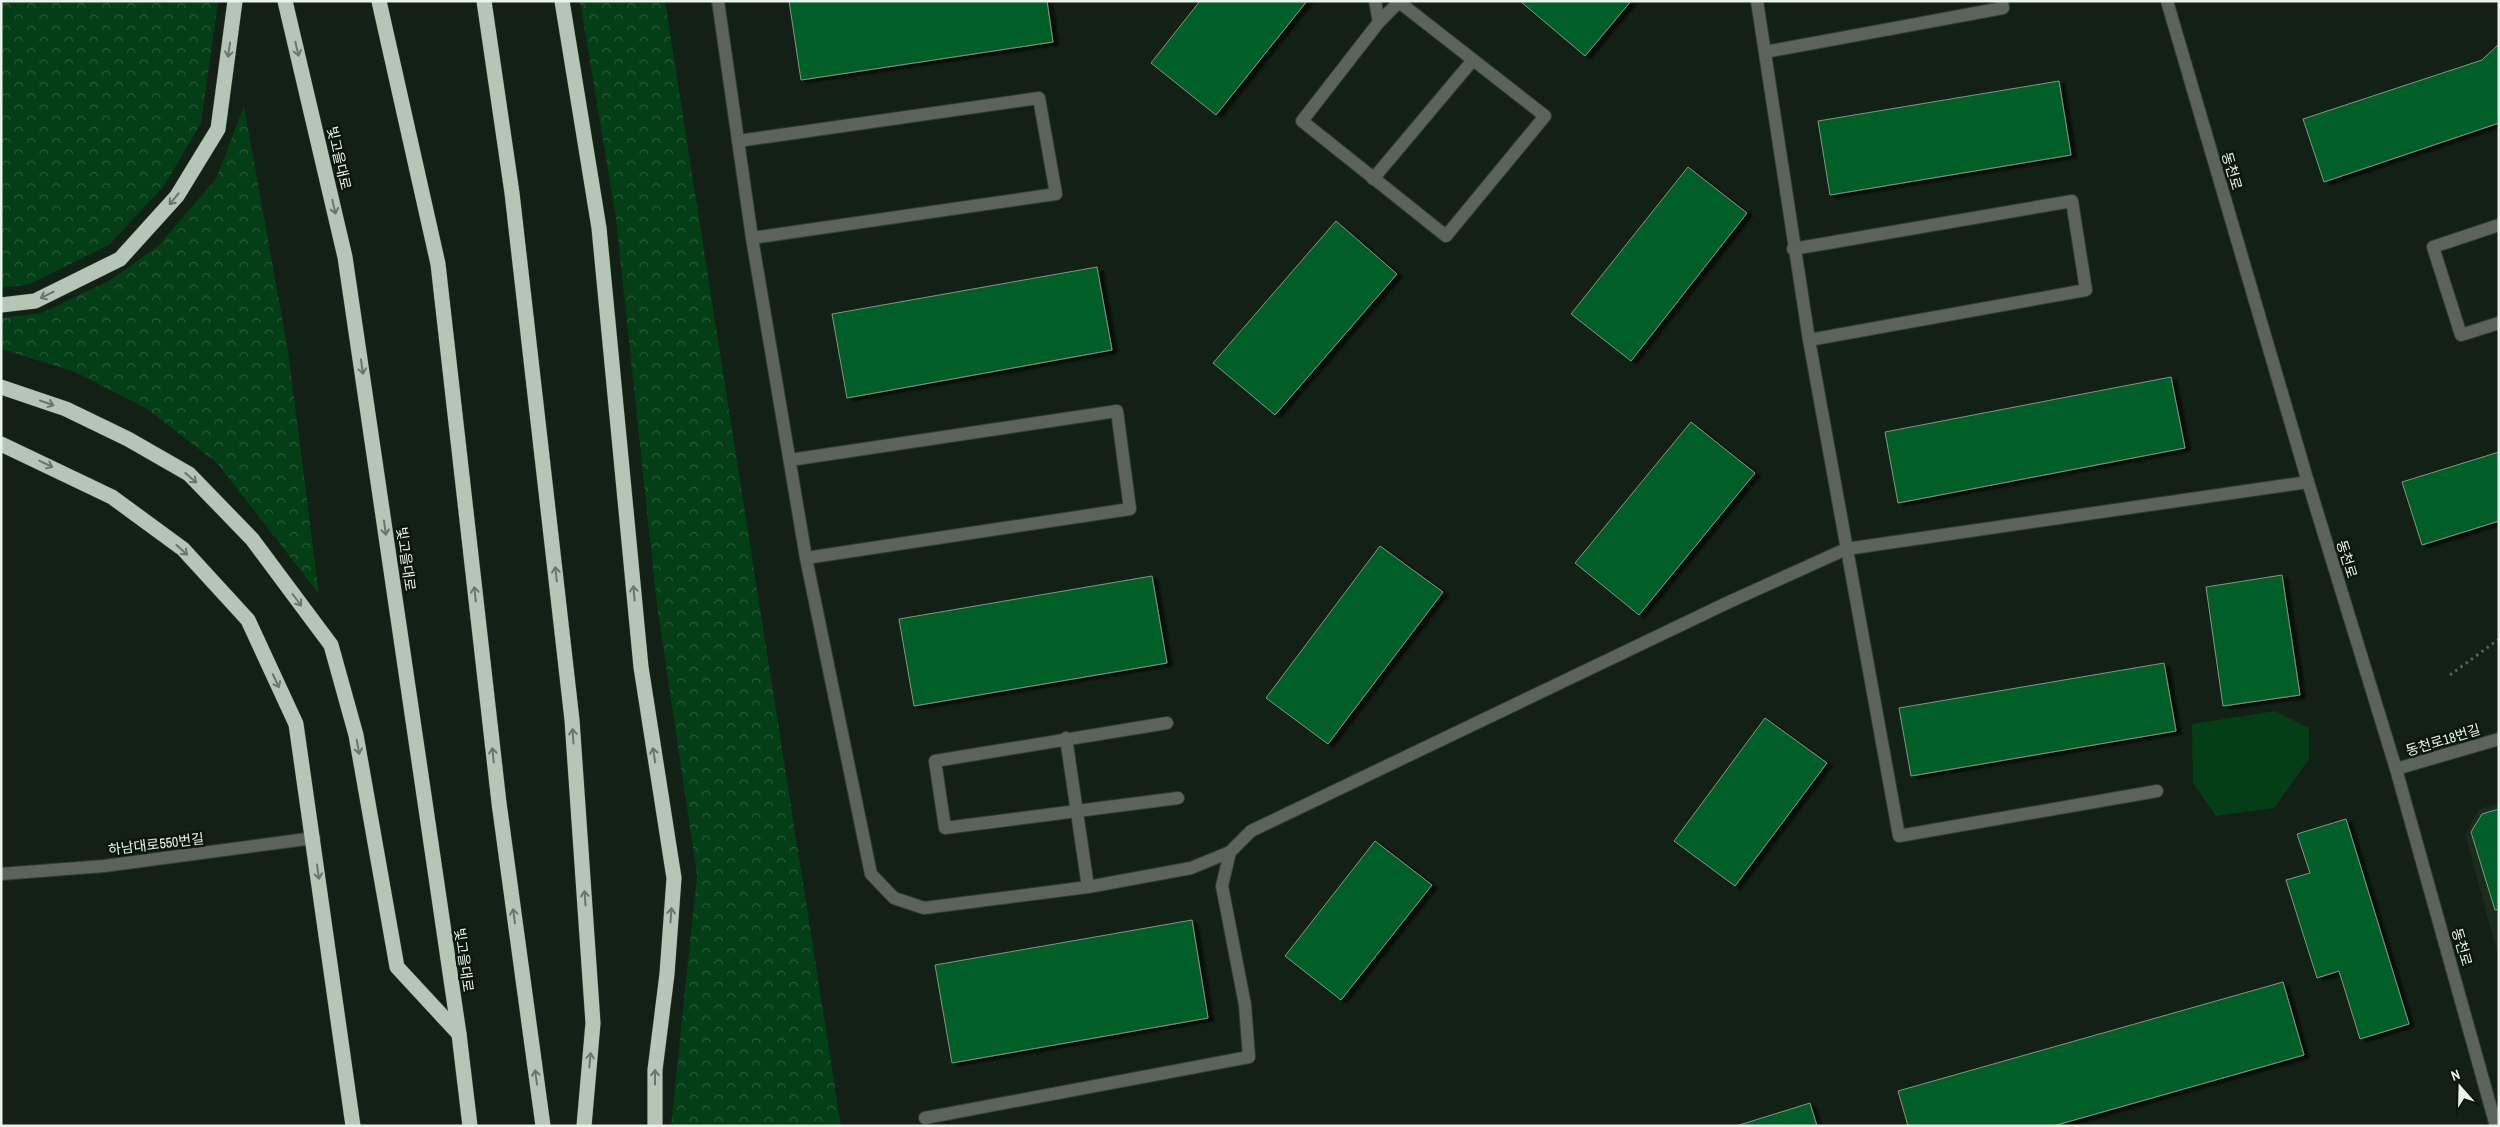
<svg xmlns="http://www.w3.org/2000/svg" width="2500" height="1127" viewBox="0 0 2500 1127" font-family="'Archivo Narrow','Noto Sans KR',sans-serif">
<defs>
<pattern id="forest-crowns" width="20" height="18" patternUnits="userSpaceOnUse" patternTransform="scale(1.25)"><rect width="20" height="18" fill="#033e17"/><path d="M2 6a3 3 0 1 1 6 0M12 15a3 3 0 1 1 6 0" fill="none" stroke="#285a39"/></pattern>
<filter id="shadow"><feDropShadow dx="5.5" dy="3" stdDeviation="1" flood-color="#0009"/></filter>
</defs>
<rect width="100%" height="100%" fill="#132015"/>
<polygon fill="#192c1d" points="2499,804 2499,959 2465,834 2479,809"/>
<g fill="url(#forest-crowns)">
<polygon points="1,1 218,1 201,123 164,186 109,245 30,284 1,288"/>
<polygon points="580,1 665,1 841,1126 671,1126 697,875 657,605 616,219"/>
<polygon points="244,106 288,351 319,594 217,463 147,409 75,372 1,349 1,318 41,313 111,280 158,246 216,179"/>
</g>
<polygon fill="#033e17" points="2275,711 2309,728 2309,759 2274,808 2216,816 2193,783 2192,724"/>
<g fill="#005f25" stroke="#849586" filter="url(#shadow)">
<polygon points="789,1 1047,1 1053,42 801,80"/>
<polygon points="1200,1 1307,1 1216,115 1151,63"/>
<polygon points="1520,1 1631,1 1585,56"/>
<polygon points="2499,44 2499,123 2324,182 2303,119 2482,60"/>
<polygon points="2059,81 2071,155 1830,195 1818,121"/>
<polygon points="1688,167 1747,213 1631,361 1571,314"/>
<polygon points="1336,221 1397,274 1275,415 1213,363"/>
<polygon points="1097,267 1112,350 847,398 832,314"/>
<polygon points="2171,377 2185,448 1898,503 1885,432"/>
<polygon points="1691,422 1755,473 1639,615 1575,563"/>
<polygon points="2499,452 2499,521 2422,545 2402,482"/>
<polygon points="1380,546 1443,592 1328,744 1266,698"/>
<polygon points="2282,575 2300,695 2223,706 2206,587"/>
<polygon points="1152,576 1167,663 914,706 899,619"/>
<polygon points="2164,663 2176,731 1911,776 1899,708"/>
<polygon points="1765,718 1827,763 1735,886 1674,841"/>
<polygon points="2499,809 2499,909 2495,910 2471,832 2482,814"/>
<polygon points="2346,819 2409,1024 2360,1039 2339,971 2317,978 2286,880 2310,873 2297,834"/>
<polygon points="1375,841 1432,885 1341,1000 1285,956"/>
<polygon points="1192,920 1208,1018 952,1063 935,965"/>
<polygon points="2283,982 2304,1055 2053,1126 1908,1126 1898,1091"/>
<polygon points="1810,1103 1817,1126 1736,1126"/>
</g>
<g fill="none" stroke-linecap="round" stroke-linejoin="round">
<defs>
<g id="minor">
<polyline points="718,1 752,238 806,558 871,874 894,898 924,908 1088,887 1191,868 1230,852"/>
<polyline points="1375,1 1379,22"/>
<polyline points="1757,1 1809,340 1899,836 2157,791"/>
<polyline points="2167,1 2308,482 2396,769 2496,1126"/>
<polygon points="1399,2 1545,116 1446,236 1302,121 1379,22"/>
<polyline points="1765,52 2003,8 2002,1"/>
<polyline points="738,141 1039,98 1056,194 752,238"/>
<polyline points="1373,179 1473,60"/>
<polyline points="2499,225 2433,247 2461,335 2499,323"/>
<polyline points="1793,249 2072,201 2086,290 1809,340"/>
<polyline points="790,460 1117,411 1130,509 806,558"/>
<polyline points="1167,723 935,761 945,828 1178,798"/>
<polyline points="1066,738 1088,887"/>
<polyline points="2396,769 2499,739"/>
<polyline points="1,874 104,866 314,838"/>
<polyline points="925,1118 1249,1057 1245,1005 1222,886 1230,852 1251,831 1729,602 1846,549 2308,482"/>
</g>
<g id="highway">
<polyline points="285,1 345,257 459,1034 470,1126"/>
<polyline points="379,1 438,264 499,803 543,1126"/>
<polyline points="484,1 512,193 572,720 593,1023 584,1126"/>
<polyline points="562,1 599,228 641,667 674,878 667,974 655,1070 655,1126"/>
<polyline points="1,305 35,301 120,259 177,196 218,129 235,1"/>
<polyline points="1,387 66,409 128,439 189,474 252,539 331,645 356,735 397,967 459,1034"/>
<polyline points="1,444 112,497 183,549 248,620 296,724 353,1126"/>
</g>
</defs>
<use href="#minor" stroke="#313e33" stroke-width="14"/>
<use href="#highway" stroke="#313e33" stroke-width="16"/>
<polyline stroke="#566258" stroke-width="3" stroke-dasharray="2.5 4" stroke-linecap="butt" points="2450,675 2499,639"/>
<use href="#minor" stroke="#5c625c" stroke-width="12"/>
<use href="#highway" stroke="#b5c6b7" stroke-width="15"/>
</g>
<defs><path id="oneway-shaft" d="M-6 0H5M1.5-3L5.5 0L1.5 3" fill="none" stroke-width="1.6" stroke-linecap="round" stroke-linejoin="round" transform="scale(1.25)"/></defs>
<g stroke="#68776a">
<use href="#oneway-shaft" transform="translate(297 49) rotate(77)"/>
<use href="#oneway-shaft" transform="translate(229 50) rotate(98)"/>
<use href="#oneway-shaft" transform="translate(174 199) rotate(129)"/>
<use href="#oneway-shaft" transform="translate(334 207) rotate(77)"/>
<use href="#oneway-shaft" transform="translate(47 295) rotate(154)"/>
<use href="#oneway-shaft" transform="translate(362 367) rotate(82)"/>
<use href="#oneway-shaft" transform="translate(47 403) rotate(19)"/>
<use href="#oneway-shaft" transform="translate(46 464) rotate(26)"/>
<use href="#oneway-shaft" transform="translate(191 478) rotate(41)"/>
<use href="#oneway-shaft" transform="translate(385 528) rotate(82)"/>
<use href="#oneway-shaft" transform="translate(182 550) rotate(42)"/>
<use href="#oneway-shaft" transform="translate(556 574) rotate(-96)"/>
<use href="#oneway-shaft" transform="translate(634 593) rotate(-95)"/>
<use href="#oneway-shaft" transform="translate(475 594) rotate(-96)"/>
<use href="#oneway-shaft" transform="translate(297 600) rotate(53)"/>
<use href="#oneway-shaft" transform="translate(276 681) rotate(65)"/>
<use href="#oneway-shaft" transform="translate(573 736) rotate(-94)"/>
<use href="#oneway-shaft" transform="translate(358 747) rotate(80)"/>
<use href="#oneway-shaft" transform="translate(493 755) rotate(-96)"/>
<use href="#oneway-shaft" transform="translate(654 755) rotate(-99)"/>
<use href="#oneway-shaft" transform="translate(318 872) rotate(82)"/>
<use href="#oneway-shaft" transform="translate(585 898) rotate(-94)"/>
<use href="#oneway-shaft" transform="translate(671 915) rotate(-86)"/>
<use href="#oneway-shaft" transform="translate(514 916) rotate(-98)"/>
<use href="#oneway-shaft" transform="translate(590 1060) rotate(-85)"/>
<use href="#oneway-shaft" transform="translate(536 1077) rotate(-98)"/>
<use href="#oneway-shaft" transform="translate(655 1077) rotate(-90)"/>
</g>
<g text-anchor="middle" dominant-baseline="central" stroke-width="5" stroke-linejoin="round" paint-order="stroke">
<g font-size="14" fill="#eaf3eb" stroke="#0a170c">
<text transform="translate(339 158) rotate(77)">빛고을대로</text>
<text transform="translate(2232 171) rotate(74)">동천로</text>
<text transform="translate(406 559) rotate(82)">빛고을대로</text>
<text transform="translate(2347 559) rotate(73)">동천로</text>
<text transform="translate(2443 740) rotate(-17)">동천로18번길</text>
<text transform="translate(156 844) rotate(-7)">하남대로550번길</text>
<text transform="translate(2462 947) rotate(74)">동천로</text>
<text transform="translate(464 960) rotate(82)">빛고을대로</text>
</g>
</g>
<rect width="2500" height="1127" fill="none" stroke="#eaf3eb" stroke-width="5"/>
<g transform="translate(2460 1087) rotate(340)" stroke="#0a170c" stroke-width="4" paint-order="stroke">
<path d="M0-4L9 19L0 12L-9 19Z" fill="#eaf3eb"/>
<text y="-8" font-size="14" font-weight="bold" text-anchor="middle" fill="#eaf3eb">N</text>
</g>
</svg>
